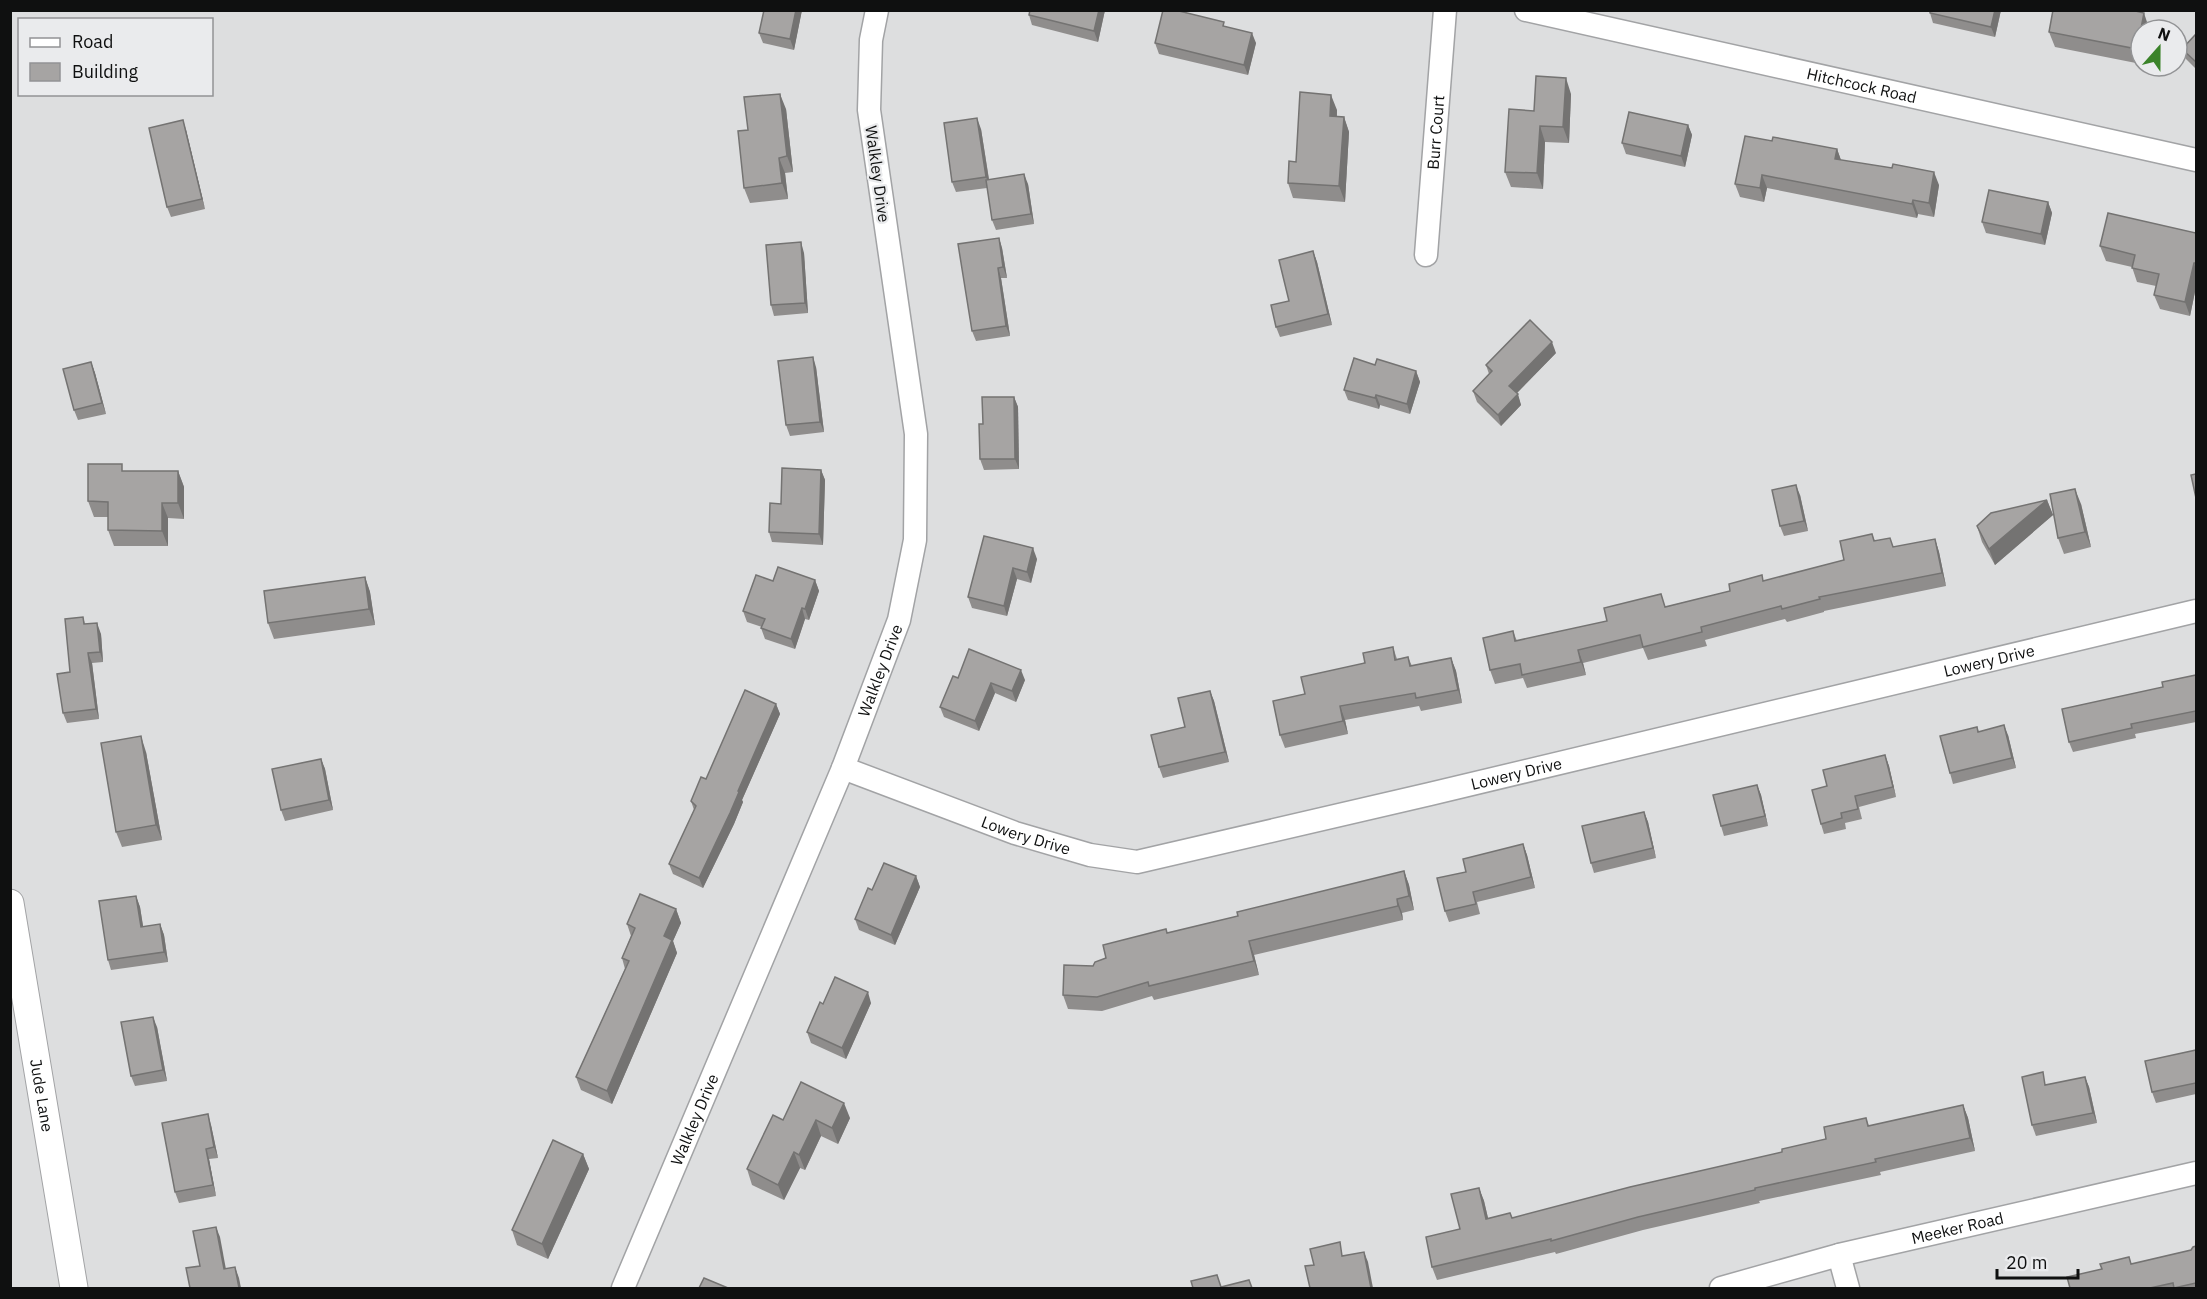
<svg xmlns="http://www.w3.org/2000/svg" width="2207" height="1299" viewBox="0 0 2207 1299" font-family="'IBM Plex Sans',sans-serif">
<rect width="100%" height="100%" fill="#dddedf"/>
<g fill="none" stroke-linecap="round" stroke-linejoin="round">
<defs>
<g id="minor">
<path id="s1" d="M1526 10 2196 160"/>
<path id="s2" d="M1426 255 1445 10"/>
<path id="s3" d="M843 768 1015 833 1090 855 1137 862 1430 794 2196 611"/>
<polyline points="1839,1255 1848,1288"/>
<path id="s4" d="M623 1288 843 768 899 620 915 540 916 434 869 110 871 40 877 10"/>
<path id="s5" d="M1721 1288 1839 1255 2196 1173"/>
</g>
<g id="tertiary">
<path id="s6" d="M10 903 74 1288"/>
</g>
</defs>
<use href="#minor" stroke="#a2a3a5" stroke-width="25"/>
<use href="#tertiary" stroke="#a2a3a5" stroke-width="29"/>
<use href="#minor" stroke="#fff" stroke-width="22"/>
<use href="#tertiary" stroke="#fff" stroke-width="27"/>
</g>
<g fill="#8f8d8c">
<polygon points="802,10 794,50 763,43 759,33"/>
<polygon points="1030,10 1105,10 1098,42 1032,25 1029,15"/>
<polygon points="2001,10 1995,37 1933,23 1930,13"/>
<polygon points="1225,27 1256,43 1248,75 1159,54 1155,43"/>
<polygon points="2149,28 2141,30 2141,64 2055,47 2049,32"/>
<polygon points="2196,34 2196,69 2186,59 2182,49"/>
<polygon points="1571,94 1569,143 1545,142 1543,189 1511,187 1505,172 1534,111"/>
<polygon points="786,109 793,172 785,173 788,199 750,203 744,188 748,130"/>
<polygon points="1337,110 1337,116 1344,117 1349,132 1345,202 1293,198 1288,183 1296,162"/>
<polygon points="1688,125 1692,135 1685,167 1626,154 1622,143"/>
<polygon points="981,129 989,179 1028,184 1034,224 996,230 992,220 987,188 956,192 952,182"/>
<polygon points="186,130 205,209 171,217 167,207"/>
<polygon points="1772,141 1837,149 1841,160 1939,185 1934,217 1918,214 1917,218 1767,188 1764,202 1740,197 1735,184"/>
<polygon points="2048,202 2052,213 2045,245 1986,233 1982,222"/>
<polygon points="2196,233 2196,287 2190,316 2160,309 2154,295 2156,286 2137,282 2132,267 2106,261 2100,246"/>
<polygon points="999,238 1002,248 1007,278 1001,278 1010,336 976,341 972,331"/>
<polygon points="1313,251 1317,262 1332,325 1280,337 1276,327"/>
<polygon points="804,253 808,313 774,316 771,305"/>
<polygon points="1556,353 1517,393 1521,405 1501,426 1477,402 1473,391 1489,374 1486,365"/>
<polygon points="91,362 95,373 106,414 78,420 74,410"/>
<polygon points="816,367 824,432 790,436 786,425"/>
<polygon points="1416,371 1420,382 1410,414 1380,405 1379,409 1348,400 1344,390"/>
<polygon points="1014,397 1018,407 1019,469 984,470 980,459 983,424"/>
<polygon points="821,470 825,480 823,545 772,542 769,532 781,504"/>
<polygon points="124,471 178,471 184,487 184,519 168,518 168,546 114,546 108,530 108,517 94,517 88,501"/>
<polygon points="1800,495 1808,531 1784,536 1780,526"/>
<polygon points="2047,500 2053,515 1995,565 1982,542 1977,526"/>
<polygon points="2081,504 2091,547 2064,554 2058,538"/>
<polygon points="1872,534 1875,541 1894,547 1935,539 1939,552 1946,586 1824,611 1824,612 1787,622 1785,619 1705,640 1707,646 1648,660 1643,648 1583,663 1586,675 1527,688 1523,678 1495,684 1490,670 1513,631 1517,641 1607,621 1730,591 1764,581 1844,560"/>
<polygon points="984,536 1037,559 1031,583 1017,579 1007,616 972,608 968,597"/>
<polygon points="365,577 370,592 375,625 274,639 268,623"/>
<polygon points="815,580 819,591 809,620 805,619 795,649 765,639 761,628 762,627 747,622 743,611 773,581"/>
<polygon points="83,617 85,624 101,634 103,662 92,663 99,719 67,723 63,713 70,672"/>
<polygon points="1393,647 1397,659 1408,657 1412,666 1451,658 1456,671 1462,703 1421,711 1419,706 1345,720 1348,734 1285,748 1280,735 1305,694"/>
<polygon points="2196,675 2196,722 2135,734 2136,738 2073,752 2069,742 2163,687"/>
<polygon points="958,678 1025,680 1016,702 995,693 979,731 944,717 940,707"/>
<polygon points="1210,691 1214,701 1229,762 1163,778 1159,767 1185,727"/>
<polygon points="776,704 780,714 742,800 743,802 734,824 703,888 673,874 669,864 694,810 691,801 706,779"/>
<polygon points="1977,727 1979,732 2008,735 2016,768 1953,784 1950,773"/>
<polygon points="146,752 162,840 122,847 116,832"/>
<polygon points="1885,755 1889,766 1896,797 1859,807 1862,819 1845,823 1846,829 1824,834 1821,824 1827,786"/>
<polygon points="321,759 325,769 333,810 285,821 281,810"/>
<polygon points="1757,785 1761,795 1768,826 1724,836 1721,826"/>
<polygon points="1644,812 1648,822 1656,858 1594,873 1591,863"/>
<polygon points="1523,844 1527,855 1535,888 1477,902 1480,914 1449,922 1445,911 1466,872"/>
<polygon points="1404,871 1409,885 1414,910 1402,913 1403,920 1254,955 1259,975 1154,1000 1152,996 1102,1011 1068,1009 1063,995 1093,966 1106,958 1166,929 1167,933 1238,916"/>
<polygon points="916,876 920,887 895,945 859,930 855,919 872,890"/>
<polygon points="136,896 140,907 143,927 160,924 164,935 168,962 111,970 108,960"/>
<polygon points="676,909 681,923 673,941 677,953 612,1104 581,1090 576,1077 625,969 622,958 631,936 627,924"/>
<polygon points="871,1003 846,1059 811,1043 807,1032 823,1004"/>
<polygon points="157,1027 167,1081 135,1086 131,1076"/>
<polygon points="2196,1050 2196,1094 2156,1103 2152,1092"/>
<polygon points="2085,1077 2089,1087 2097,1123 2036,1136 2032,1125 2047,1085"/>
<polygon points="1963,1105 1968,1118 1975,1151 1880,1172 1881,1175 1759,1201 1760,1203 1643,1230 1556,1254 1555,1252 1437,1280 1432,1267 1460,1229 1479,1188 1484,1201 1488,1218 1512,1218 1782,1152 1826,1139 1866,1118 1869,1126"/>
<polygon points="850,1118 838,1144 821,1136 805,1170 800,1168 784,1200 752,1185 747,1169 783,1120"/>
<polygon points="211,1125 218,1158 209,1159 216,1196 179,1203 175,1192"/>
<polygon points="583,1154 589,1169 548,1259 517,1245 512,1230"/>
<polygon points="2196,1246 2196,1288 2070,1288 2102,1269 2132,1264 2191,1250"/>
</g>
<g fill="#747372">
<polygon points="796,10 802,10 794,50 790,39"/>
<polygon points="1099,10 1105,10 1098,42 1094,31"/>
<polygon points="1995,10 2001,10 1995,37 1991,27"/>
<polygon points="2144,13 2149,28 2149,30 2141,30 2141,60 2137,49"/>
<polygon points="1252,33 1256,43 1248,75 1244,65"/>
<polygon points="1566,78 1571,94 1569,143 1563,127"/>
<polygon points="780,94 786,109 793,172 787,156"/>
<polygon points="1331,95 1337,110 1336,131 1330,116"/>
<polygon points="1344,117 1349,132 1345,202 1339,186"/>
<polygon points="977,118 981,129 990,187 986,177"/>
<polygon points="183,120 186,130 205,209 202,199"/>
<polygon points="1688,125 1692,135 1685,167 1681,156"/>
<polygon points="1540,126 1545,142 1543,189 1537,173"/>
<polygon points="1837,149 1842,163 1835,159"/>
<polygon points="779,158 785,173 788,199 782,183"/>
<polygon points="1934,172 1939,185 1934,217 1929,203"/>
<polygon points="1024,174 1028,184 1034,224 1031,214"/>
<polygon points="1762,175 1767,188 1764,202 1760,188"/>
<polygon points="1913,200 1918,214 1917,218 1912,204"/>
<polygon points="2048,202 2052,213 2045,245 2041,234"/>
<polygon points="999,238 1002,248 1007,278 1003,267"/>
<polygon points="801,242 804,253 808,313 805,303"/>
<polygon points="1313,251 1317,262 1332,325 1328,314"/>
<polygon points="2194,263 2196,270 2196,287 2190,316 2185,302"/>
<polygon points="998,268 1001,278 1010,336 1006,326"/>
<polygon points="1552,342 1556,353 1513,397 1509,386"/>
<polygon points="813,357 816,367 824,432 820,422"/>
<polygon points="91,362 95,373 106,414 102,403"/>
<polygon points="1416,371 1420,382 1410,414 1407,404"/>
<polygon points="1518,394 1521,405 1501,426 1498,415"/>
<polygon points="1376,395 1380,405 1379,409 1375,398"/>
<polygon points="1014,397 1018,407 1019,469 1015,459"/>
<polygon points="821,470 825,480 823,545 819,534"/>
<polygon points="178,471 184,487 184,519 178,503"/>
<polygon points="1796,485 1800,495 1808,531 1804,521"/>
<polygon points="2075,489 2081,504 2091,547 2085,532"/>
<polygon points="2047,500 2053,515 1995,565 1989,549"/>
<polygon points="162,503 168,518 168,546 162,531"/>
<polygon points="1935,539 1939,552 1946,586 1942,573"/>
<polygon points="1033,548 1037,559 1031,583 1027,572"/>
<polygon points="1013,568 1017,579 1007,616 1004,606"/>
<polygon points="365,577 370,592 375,625 369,609"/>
<polygon points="815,580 819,591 809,620 805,609"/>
<polygon points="802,608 805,619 795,649 791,639"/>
<polygon points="97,623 101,634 103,662 100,652"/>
<polygon points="1578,650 1583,663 1586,675 1581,662"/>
<polygon points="88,653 92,663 99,719 96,709"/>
<polygon points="1451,658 1456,671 1462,703 1458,690"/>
<polygon points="1021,670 1025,680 1016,702 1012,691"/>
<polygon points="991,683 995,693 979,731 975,721"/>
<polygon points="1210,691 1214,701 1229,762 1225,752"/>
<polygon points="776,704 780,714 742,800 743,802 734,824 703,888 699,878"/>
<polygon points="1340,706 1345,720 1348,734 1343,721"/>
<polygon points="2004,725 2008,735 2016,768 2012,758"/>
<polygon points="141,736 146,752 162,840 156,825"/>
<polygon points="1885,755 1889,766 1896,797 1893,787"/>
<polygon points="321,759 325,769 333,810 329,800"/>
<polygon points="1757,785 1761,795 1768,826 1765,816"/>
<polygon points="1644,812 1648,822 1656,858 1653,848"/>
<polygon points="1523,844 1527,855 1535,888 1531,877"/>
<polygon points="1404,871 1409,885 1414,910 1409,896"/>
<polygon points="916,876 920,887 895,945 891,935"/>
<polygon points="136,896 140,907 145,938 141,927"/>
<polygon points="1397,899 1402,913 1403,920 1398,906"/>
<polygon points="676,909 681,923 673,941 677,953 612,1104 607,1091 664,936"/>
<polygon points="160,924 164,935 168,962 164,952"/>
<polygon points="1249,941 1254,955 1259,975 1254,961"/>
<polygon points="868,992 871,1003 846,1059 842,1048"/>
<polygon points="153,1017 157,1027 167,1081 163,1070"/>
<polygon points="2085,1077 2089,1087 2097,1123 2093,1113"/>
<polygon points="844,1103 850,1118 838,1144 832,1128"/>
<polygon points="1963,1105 1968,1118 1975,1151 1970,1138"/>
<polygon points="208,1114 211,1125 218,1158 214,1147"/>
<polygon points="816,1120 821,1136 805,1170 799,1155"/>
<polygon points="206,1149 209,1159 216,1196 213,1185"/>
<polygon points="794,1152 800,1168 784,1200 778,1185"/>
<polygon points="583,1154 589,1169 548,1259 542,1244"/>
<polygon points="1479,1188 1484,1201 1491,1231 1486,1219"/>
<polygon points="216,1227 220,1237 228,1280 224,1269"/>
<polygon points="1364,1252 1368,1262 1373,1288 1371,1288"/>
<polygon points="235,1267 239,1278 241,1288 239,1288"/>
</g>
<g fill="#a6a4a3" stroke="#747372" stroke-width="1.5">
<polygon points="764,10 796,10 790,39 759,33"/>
<polygon points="1030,10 1099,10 1094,31 1029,15"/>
<polygon points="1163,10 1175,10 1224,22 1223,26 1252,33 1244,65 1155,43"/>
<polygon points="1930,10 1995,10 1991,27 1930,13"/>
<polygon points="2053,10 2131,10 2144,13 2137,49 2049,32"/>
<polygon points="2196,34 2196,62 2182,49"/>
<polygon points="1536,76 1566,78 1563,127 1540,126 1537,173 1505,172 1509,109 1534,111"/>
<polygon points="1300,92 1331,95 1330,116 1344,117 1339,186 1288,183 1289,161 1296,162"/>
<polygon points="780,94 787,156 779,158 782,183 744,188 738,131 748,130 744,97"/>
<polygon points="1629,112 1688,125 1681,156 1622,143"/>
<polygon points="977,118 986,177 952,182 944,123"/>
<polygon points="183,120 202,199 167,207 149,128"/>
<polygon points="1745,136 1772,141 1773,137 1837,149 1835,159 1892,168 1893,164 1934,172 1929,203 1913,200 1912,204 1762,175 1760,188 1735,184"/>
<polygon points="1024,174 1031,214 992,220 986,180"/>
<polygon points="1989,190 2048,202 2041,234 1982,222"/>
<polygon points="2108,213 2196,233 2196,263 2194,263 2185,302 2154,295 2159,274 2132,268 2135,255 2100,246"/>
<polygon points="999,238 1003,267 998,268 1006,326 972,331 958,244"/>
<polygon points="801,242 805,303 771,305 766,245"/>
<polygon points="1313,251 1328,314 1276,327 1271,305 1289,301 1279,260"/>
<polygon points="1530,320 1552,342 1509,386 1518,394 1498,415 1473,391 1492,371 1486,365"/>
<polygon points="813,357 820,422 786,425 778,361"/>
<polygon points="1354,358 1375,365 1377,359 1416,371 1407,404 1376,395 1375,398 1344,390"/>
<polygon points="91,362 102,403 74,410 63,369"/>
<polygon points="982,397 1014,397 1015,459 980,459 979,424 983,424"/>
<polygon points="88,464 122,464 122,471 178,471 178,503 162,503 162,531 108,530 108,502 88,501"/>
<polygon points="782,468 821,470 819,534 769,532 770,503 781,504"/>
<polygon points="2196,474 2196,498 2191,475"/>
<polygon points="1796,485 1804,521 1780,526 1772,490"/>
<polygon points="2075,489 2085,532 2058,538 2050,494"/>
<polygon points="2047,500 1989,549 1977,526 1991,513"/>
<polygon points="1872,534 1874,541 1890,538 1893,547 1935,539 1942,573 1819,597 1820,599 1782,609 1781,606 1701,627 1702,632 1643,647 1640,635 1578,650 1581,662 1522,675 1520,664 1490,670 1483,638 1513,631 1515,641 1607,621 1604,608 1661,594 1665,607 1730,591 1729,584 1762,575 1763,581 1844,560 1840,541"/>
<polygon points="984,536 1033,548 1027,572 1013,568 1004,606 968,597"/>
<polygon points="778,567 815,580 805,609 802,608 791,639 761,628 765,619 743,611 756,575 773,581"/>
<polygon points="365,577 369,609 268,623 264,591"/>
<polygon points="83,617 84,624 97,623 100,652 88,653 96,709 63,713 57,674 70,672 65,619"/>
<polygon points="1393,647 1395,660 1408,657 1410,666 1451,658 1458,690 1416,698 1415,693 1340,706 1343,721 1280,735 1273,701 1305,694 1301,677 1365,663 1363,653"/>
<polygon points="969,649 1021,670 1012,691 991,683 975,721 940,707 953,676 958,678"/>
<polygon points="2196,675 2196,711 2131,724 2132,728 2069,742 2062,709 2163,687 2162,682"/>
<polygon points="745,690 776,704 738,791 739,792 730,813 699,878 669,864 696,806 691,801 701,777 706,779"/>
<polygon points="1210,691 1225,752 1159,767 1151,735 1185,727 1178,698"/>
<polygon points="2004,725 2012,758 1950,773 1940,736 1977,727 1978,732"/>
<polygon points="141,736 156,825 116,832 101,743"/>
<polygon points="1885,755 1893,787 1855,796 1858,809 1841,813 1842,818 1821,824 1812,790 1827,786 1823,770"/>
<polygon points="321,759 329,800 281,810 272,769"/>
<polygon points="1757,785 1765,816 1721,826 1713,795"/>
<polygon points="1644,812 1653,848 1591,863 1582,826"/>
<polygon points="1523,844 1531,877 1473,892 1476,904 1445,911 1437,878 1466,872 1463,859"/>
<polygon points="884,863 916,876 891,935 855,919 868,888 872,890"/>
<polygon points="1404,871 1409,896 1397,899 1398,906 1249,941 1254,961 1149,986 1148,982 1097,997 1063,995 1064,965 1093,966 1095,962 1106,958 1103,945 1166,929 1167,933 1238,916 1237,912"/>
<polygon points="640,894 676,909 664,936 672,940 607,1091 576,1077 629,961 622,958 635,928 627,924"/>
<polygon points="136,896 141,927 160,924 164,952 108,960 99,901"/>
<polygon points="835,977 868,992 842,1048 807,1032 820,1002 823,1004"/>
<polygon points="153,1017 163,1070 131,1076 121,1022"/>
<polygon points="2196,1050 2196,1083 2152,1092 2145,1061"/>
<polygon points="2043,1072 2045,1085 2085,1077 2093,1113 2032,1125 2022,1077"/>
<polygon points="801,1082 844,1103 832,1128 816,1120 799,1155 794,1152 778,1185 747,1169 773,1115 783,1120"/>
<polygon points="1963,1105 1970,1138 1875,1159 1876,1162 1755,1188 1755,1190 1638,1217 1551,1241 1551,1239 1432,1267 1426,1237 1460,1229 1451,1194 1479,1188 1486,1219 1510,1213 1512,1218 1630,1187 1782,1152 1782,1149 1826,1139 1824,1127 1866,1118 1868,1126"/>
<polygon points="208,1114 214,1147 206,1149 213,1185 175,1192 162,1123"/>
<polygon points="553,1140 583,1154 542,1244 512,1230"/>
<polygon points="216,1227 224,1269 235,1267 239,1288 190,1288 186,1268 200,1266 193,1231"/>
<polygon points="1340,1242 1342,1256 1364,1252 1371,1288 1310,1288 1305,1266 1314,1265 1310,1249"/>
<polygon points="2196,1246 2196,1283 2174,1288 2173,1283 2150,1288 2070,1288 2067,1277 2102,1269 2100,1264 2129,1257 2131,1264 2191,1250 2193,1247"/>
<polygon points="1217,1275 1221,1287 1249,1280 1252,1288 1193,1288 1191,1281"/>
<polygon points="704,1278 728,1288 699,1288"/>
</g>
<g text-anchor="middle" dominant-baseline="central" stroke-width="4.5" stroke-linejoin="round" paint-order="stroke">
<g font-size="16" fill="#0f1010" stroke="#eaebed">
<text stroke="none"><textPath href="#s1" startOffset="344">Hitchcock Road</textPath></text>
<text stroke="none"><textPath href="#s2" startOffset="123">Burr Court</textPath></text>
<text transform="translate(878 174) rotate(82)">Walkley Drive</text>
<text stroke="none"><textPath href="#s3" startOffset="1185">Lowery Drive</textPath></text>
<text stroke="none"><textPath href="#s4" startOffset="669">Walkley Drive</textPath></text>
<text stroke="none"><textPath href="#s3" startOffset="699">Lowery Drive</textPath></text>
<text stroke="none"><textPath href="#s3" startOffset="195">Lowery Drive</textPath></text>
<text stroke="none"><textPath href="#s6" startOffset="195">Jude Lane</textPath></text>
<text stroke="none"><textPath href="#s4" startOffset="183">Walkley Drive</textPath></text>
<text stroke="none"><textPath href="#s5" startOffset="244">Meeker Road</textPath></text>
</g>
</g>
<rect width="2207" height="1299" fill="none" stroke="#0f1010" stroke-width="24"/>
<rect x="18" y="18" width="195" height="78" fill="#eaebed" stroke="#929395" stroke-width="1.5"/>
<rect x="30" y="38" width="30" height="9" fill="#ffffff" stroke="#929395" stroke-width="1.5"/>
<text x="72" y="48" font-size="18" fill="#0f1010">Road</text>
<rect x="30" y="63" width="30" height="18" fill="#a6a4a3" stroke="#929395" stroke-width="1.5"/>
<text x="72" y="78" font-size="18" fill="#0f1010">Building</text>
<g transform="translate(2159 48) rotate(21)"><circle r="28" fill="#eaebed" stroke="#929395" stroke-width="1.5"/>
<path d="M0-4.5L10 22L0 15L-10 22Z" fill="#3b832a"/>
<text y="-9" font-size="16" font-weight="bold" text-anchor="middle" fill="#0f1010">N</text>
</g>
<path d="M1997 1269v9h81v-9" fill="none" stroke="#0f1010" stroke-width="3"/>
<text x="2006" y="1269" font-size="18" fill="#0f1010" stroke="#eaebed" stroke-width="4.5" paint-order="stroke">20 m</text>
</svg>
